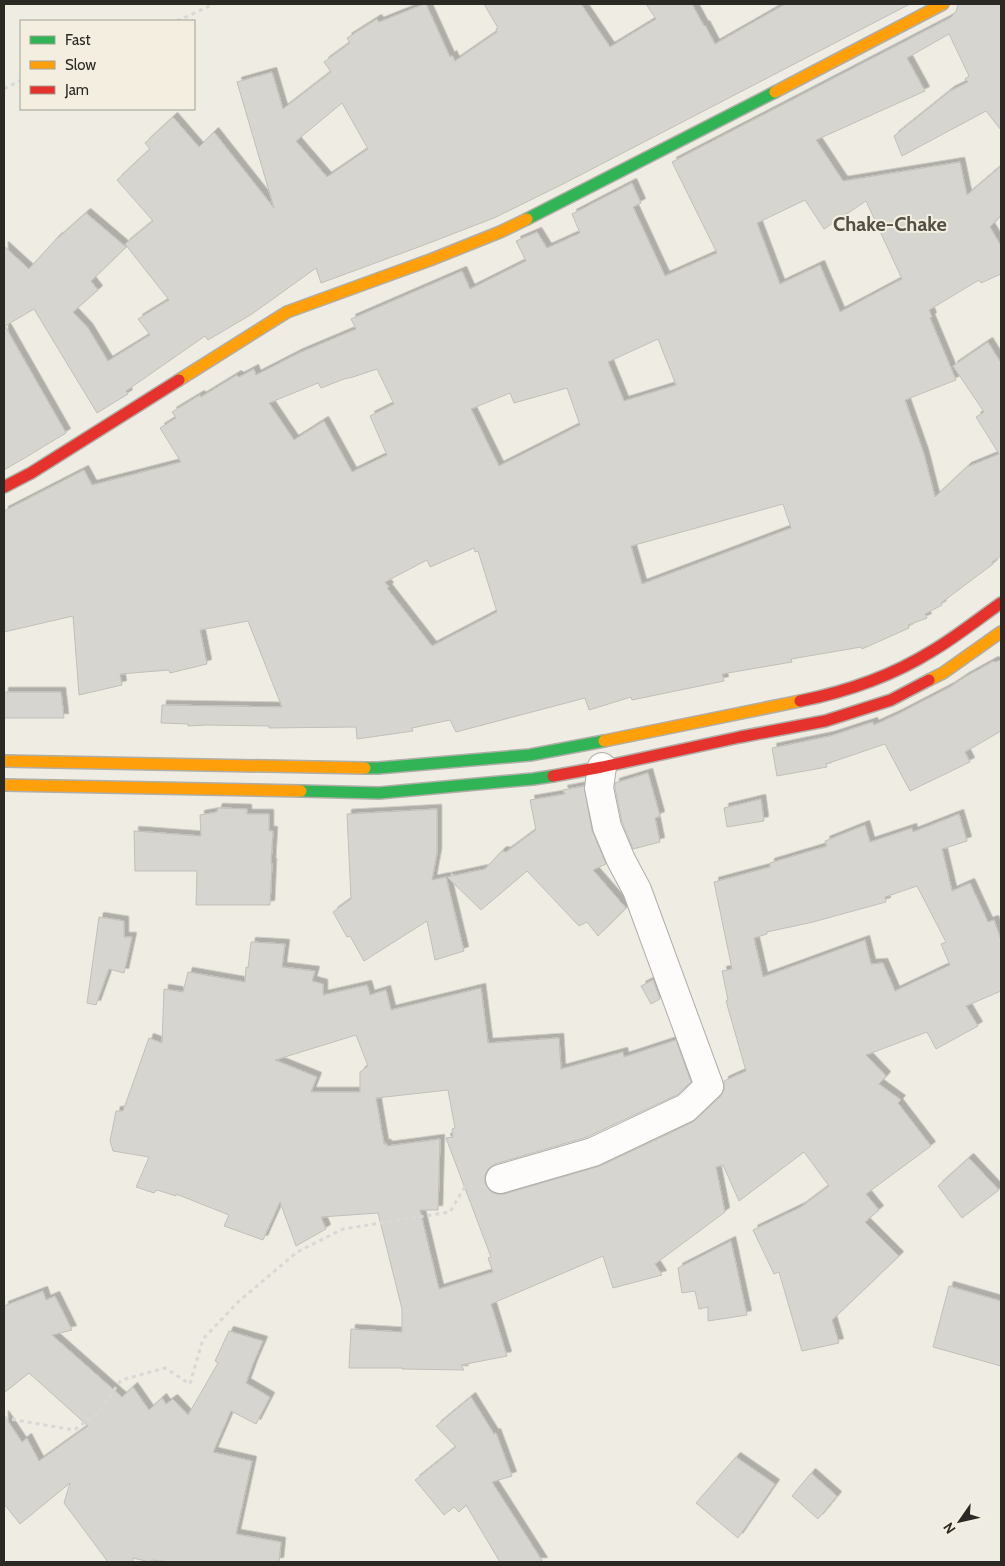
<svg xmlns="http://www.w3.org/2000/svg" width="1005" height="1566" viewBox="0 0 1005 1566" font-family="Cabin,sans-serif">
<defs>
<filter id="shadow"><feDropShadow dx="4.5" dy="-4.5" stdDeviation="0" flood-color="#0004"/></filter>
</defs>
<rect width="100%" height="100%" fill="#efece4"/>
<g fill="#d7d5cf" stroke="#c1bfb9" fill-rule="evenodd" filter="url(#shadow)">
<path d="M424 4H426L450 57 452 55 455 61 497 32 496 29 498 28 484 4H581L610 47 656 19 646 4H692L704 26 705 25 715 44 785 4H910L563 184 494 218 424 245 321 283 316 268 252 314 208 340 205 336 126 391 128 394 97 413 34 309 5 326 66 433 23 459 4 470V246L29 269 58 237V238L86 213 126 247 91 281 98 290 73 312 88 328 108 361 150 335 138 319 169 300 125 244 153 221 117 180 150 149 145 143 173 117 199 147 214 132 274 208 237 82 272 72 283 109 331 72 324 62 350 43 347 38 377 19 379 22ZM342 103 368 149 327 177 296 141Z"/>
<path d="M958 4H1001V130L986 111 902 156 894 136 950 91 968 82 965 79 969 76 949 34 907 58 925 91 816 140 843 181 960 162 967 195 1001 166V215L990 227 1001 246V274L981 283 979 280 929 310 932 317 930 318 956 380 905 400 924 454 935 497 967 467 999 454 976 417 984 412 953 366 988 342 1001 363V556L992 562 993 564 941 603 942 605 925 614 927 618 908 625 909 628 862 649 861 647 791 659 792 662 722 674 724 681 632 700 631 697 589 710 585 698 456 732 450 720 412 728 413 731 357 739 356 727 269 728V726L207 725 188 726V724L161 723 162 705 282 707 248 621 200 630 207 664 170 673 169 670 120 674 122 685 79 695 73 616 4 632V511L84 470 92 485 181 462 160 428 176 418 172 412 200 395 201 397 237 375 239 377 254 369 256 375 299 353 356 329 351 319 462 271 470 289 526 261 516 241 537 232 547 248 580 233 572 214 632 183 641 203 633 207 665 276 717 253 672 162 950 18 956 12ZM805 200 824 229 866 201 902 279 840 312 820 265 780 284 757 223ZM658 339 676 385 624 401 608 362ZM377 369 394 404 370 416 387 455 352 472 324 421 294 440 269 403 318 383 321 388 344 379 353 377ZM567 388 580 425 499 466 471 409 510 393 514 403ZM783 504 791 528 642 584 631 546ZM474 548 475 552 478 551 497 612 432 646 387 588 389 587 385 582 427 560 430 567Z"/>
<polygon points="1001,660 1001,731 965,752 970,762 910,791 885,744 826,764 827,767 777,776 772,748 830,736 873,722 874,725 898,714 950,687 965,677 994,661 995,662"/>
<polygon points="4,692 61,692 64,718 4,718"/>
<polygon points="648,773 660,816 655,818 660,842 633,849 622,822 615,788 615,783"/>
<polygon points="584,786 592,830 606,864 593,870 626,908 598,936 587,922 579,926 527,871 481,910 447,877 485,869 502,851 506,852 536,830 530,800 565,794 563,790"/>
<polygon points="761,799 764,821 727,827 724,808"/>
<polygon points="218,808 247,809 247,814 269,814 269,831 273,831 271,863 272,863 270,905 196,905 197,871 135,871 134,831 201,836 200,815 217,812"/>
<polygon points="437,809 437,853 432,880 446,877 464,951 435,960 427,921 364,961 350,936 347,937 333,912 351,899 347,814"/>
<path d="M959 814 967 841 942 849 952 891 970 883 988 922 994 920 1001 940V991L966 1006 978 1026 936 1049 927 1032 866 1055 886 1076 879 1084 901 1100 898 1103 931 1146 866 1194 879 1210 865 1222 899 1256 832 1320 839 1343 802 1351 779 1272 774 1274 753 1230 801 1207 829 1186 804 1152 739 1201 723 1165 716 1167 725 1212 655 1264 662 1275 613 1288 603 1256 491 1304 507 1356 461 1365 464 1370 402 1369V1368H349L351 1329 402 1332V1309L378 1213 321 1217 326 1229 296 1246 280 1202 263 1240 224 1226 229 1215 176 1194V1196L157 1190 154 1193 136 1187 149 1157 113 1151 110 1141 116 1111H123L149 1038 162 1043 164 989 183 992 188 972 245 982 246 967 248 968 251 942 285 944 282 967 315 971 312 981 323 984V995L367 985 370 995 386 990 391 1010 481 988 488 1043 559 1038 561 1069 623 1052 624 1057 676 1040 691 1082 677 1095 587 1137 495 1164 488 1169 485 1175V1183L490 1191 496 1194H504L600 1166 693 1122 720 1097 724 1090V1081L746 1071 726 1001 728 1000 722 971 732 969 714 882 770 867V863L827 846 825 841 865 825 870 842 912 828 913 832ZM917 886 946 942 941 944 950 965 895 991 883 963 871 964 865 940 763 977 754 938 767 934V932L813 922 886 902 885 897ZM356 1035 368 1066 360 1072V1092H311L317 1077 275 1060ZM448 1090 455 1128 452 1129 453 1137 446 1138 491 1257 488 1258 493 1272 439 1289 420 1210H438L440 1139 387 1146V1144H384L376 1098Z"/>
<polygon points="99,917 124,921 124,937 132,937 124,973 109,969 96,1005 87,1003"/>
<polygon points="653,980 660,999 651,1004 641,986"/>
<polygon points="969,1158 999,1190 962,1218 938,1186"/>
<polygon points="731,1241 747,1315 708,1321 708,1307 699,1309 695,1291 682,1293 678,1268"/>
<polygon points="949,1286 1001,1301 1001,1366 933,1347"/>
<polygon points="43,1291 46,1300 55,1296 72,1330 52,1335 122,1397 133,1387 149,1410 162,1398 166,1404 173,1399 188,1415 218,1363 215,1361 229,1331 263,1341 253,1364 246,1383 270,1397 256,1424 231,1411 213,1452 252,1461 236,1534 281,1542 279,1562 172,1562 151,1560 150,1562 133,1558 133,1562 108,1562 64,1503 70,1483 20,1524 4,1504 4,1415 22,1442 27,1438 39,1461 88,1426 29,1373 4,1393 4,1306"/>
<polygon points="471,1397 494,1434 496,1433 512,1476 492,1482 543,1562 500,1562 466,1505 459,1512 454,1507 444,1515 415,1480 456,1447 436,1426"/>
<polygon points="736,1457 775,1484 738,1538 696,1503"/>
<polygon points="811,1473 837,1496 818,1519 792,1496"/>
</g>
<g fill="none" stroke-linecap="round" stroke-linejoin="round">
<defs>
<polyline id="street" points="500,1179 593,1152 686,1108 709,1086 637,890 621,860 607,827 599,788 602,767"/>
<g id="fast">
<polyline points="527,219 775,92"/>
<polyline points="365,768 378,768 530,755 604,741"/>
<polyline points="301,791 379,793 533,779 553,776"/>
</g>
<g id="slow">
<polyline points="775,92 943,4"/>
<polyline points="179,380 287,312 430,260 500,232 527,219"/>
<polyline points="929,680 943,673 1001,632"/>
<polyline points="604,741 800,701"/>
<polyline points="4,761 365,768"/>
<polyline points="4,785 301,791"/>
</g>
<g id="jam">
<polyline points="4,487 31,473 179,380"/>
<path d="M800 701C845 692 892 676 932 651 956 637 978 619 1001 603"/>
<polyline points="553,776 602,767 740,737 825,721 891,700 929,680"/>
</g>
</defs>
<use href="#street" stroke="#b0aea8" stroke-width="30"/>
<use href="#fast" stroke="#b0aea8" stroke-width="14"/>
<use href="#slow" stroke="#b0aea8" stroke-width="14"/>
<use href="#jam" stroke="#b0aea8" stroke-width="14"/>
<g stroke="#d8d8d6" stroke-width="3" stroke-dasharray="4 4" stroke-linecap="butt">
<polyline points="177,21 214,4"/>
<polyline points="4,89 21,80"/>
<polyline points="4,1418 74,1430 99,1412 121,1380 165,1368 190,1384 203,1339 238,1302 297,1252 343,1229 450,1212 464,1188 475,1185"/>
</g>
<use href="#street" stroke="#fdfcfb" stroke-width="28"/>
<use href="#fast" stroke="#30b455" stroke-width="11"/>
<use href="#slow" stroke="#ff9f0a" stroke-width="11"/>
<use href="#jam" stroke="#e5322d" stroke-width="11"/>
</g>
<g text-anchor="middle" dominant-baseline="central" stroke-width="4" stroke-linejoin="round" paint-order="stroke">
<g font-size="20" font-weight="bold" fill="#534f44" stroke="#f3eee0">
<text x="890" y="224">Chake-Chake</text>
</g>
</g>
<rect width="1005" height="1566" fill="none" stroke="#2a2923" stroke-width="10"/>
<rect x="20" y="20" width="175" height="90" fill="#f3eee0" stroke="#a39f94"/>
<rect x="30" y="36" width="25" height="8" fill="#30b455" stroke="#a39f94"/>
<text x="65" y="45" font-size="15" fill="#2a2923">Fast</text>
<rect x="30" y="61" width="25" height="8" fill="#ff9f0a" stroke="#a39f94"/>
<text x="65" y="70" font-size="15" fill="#2a2923">Slow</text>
<rect x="30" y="86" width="25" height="8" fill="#e5322d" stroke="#a39f94"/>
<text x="65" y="95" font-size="15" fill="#2a2923">Jam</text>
<g transform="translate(960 1521) rotate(236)" stroke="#f3eee0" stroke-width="4" paint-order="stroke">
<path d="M0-4L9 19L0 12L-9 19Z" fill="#2a2923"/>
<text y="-8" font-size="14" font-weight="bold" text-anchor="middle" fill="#2a2923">N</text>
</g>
</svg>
